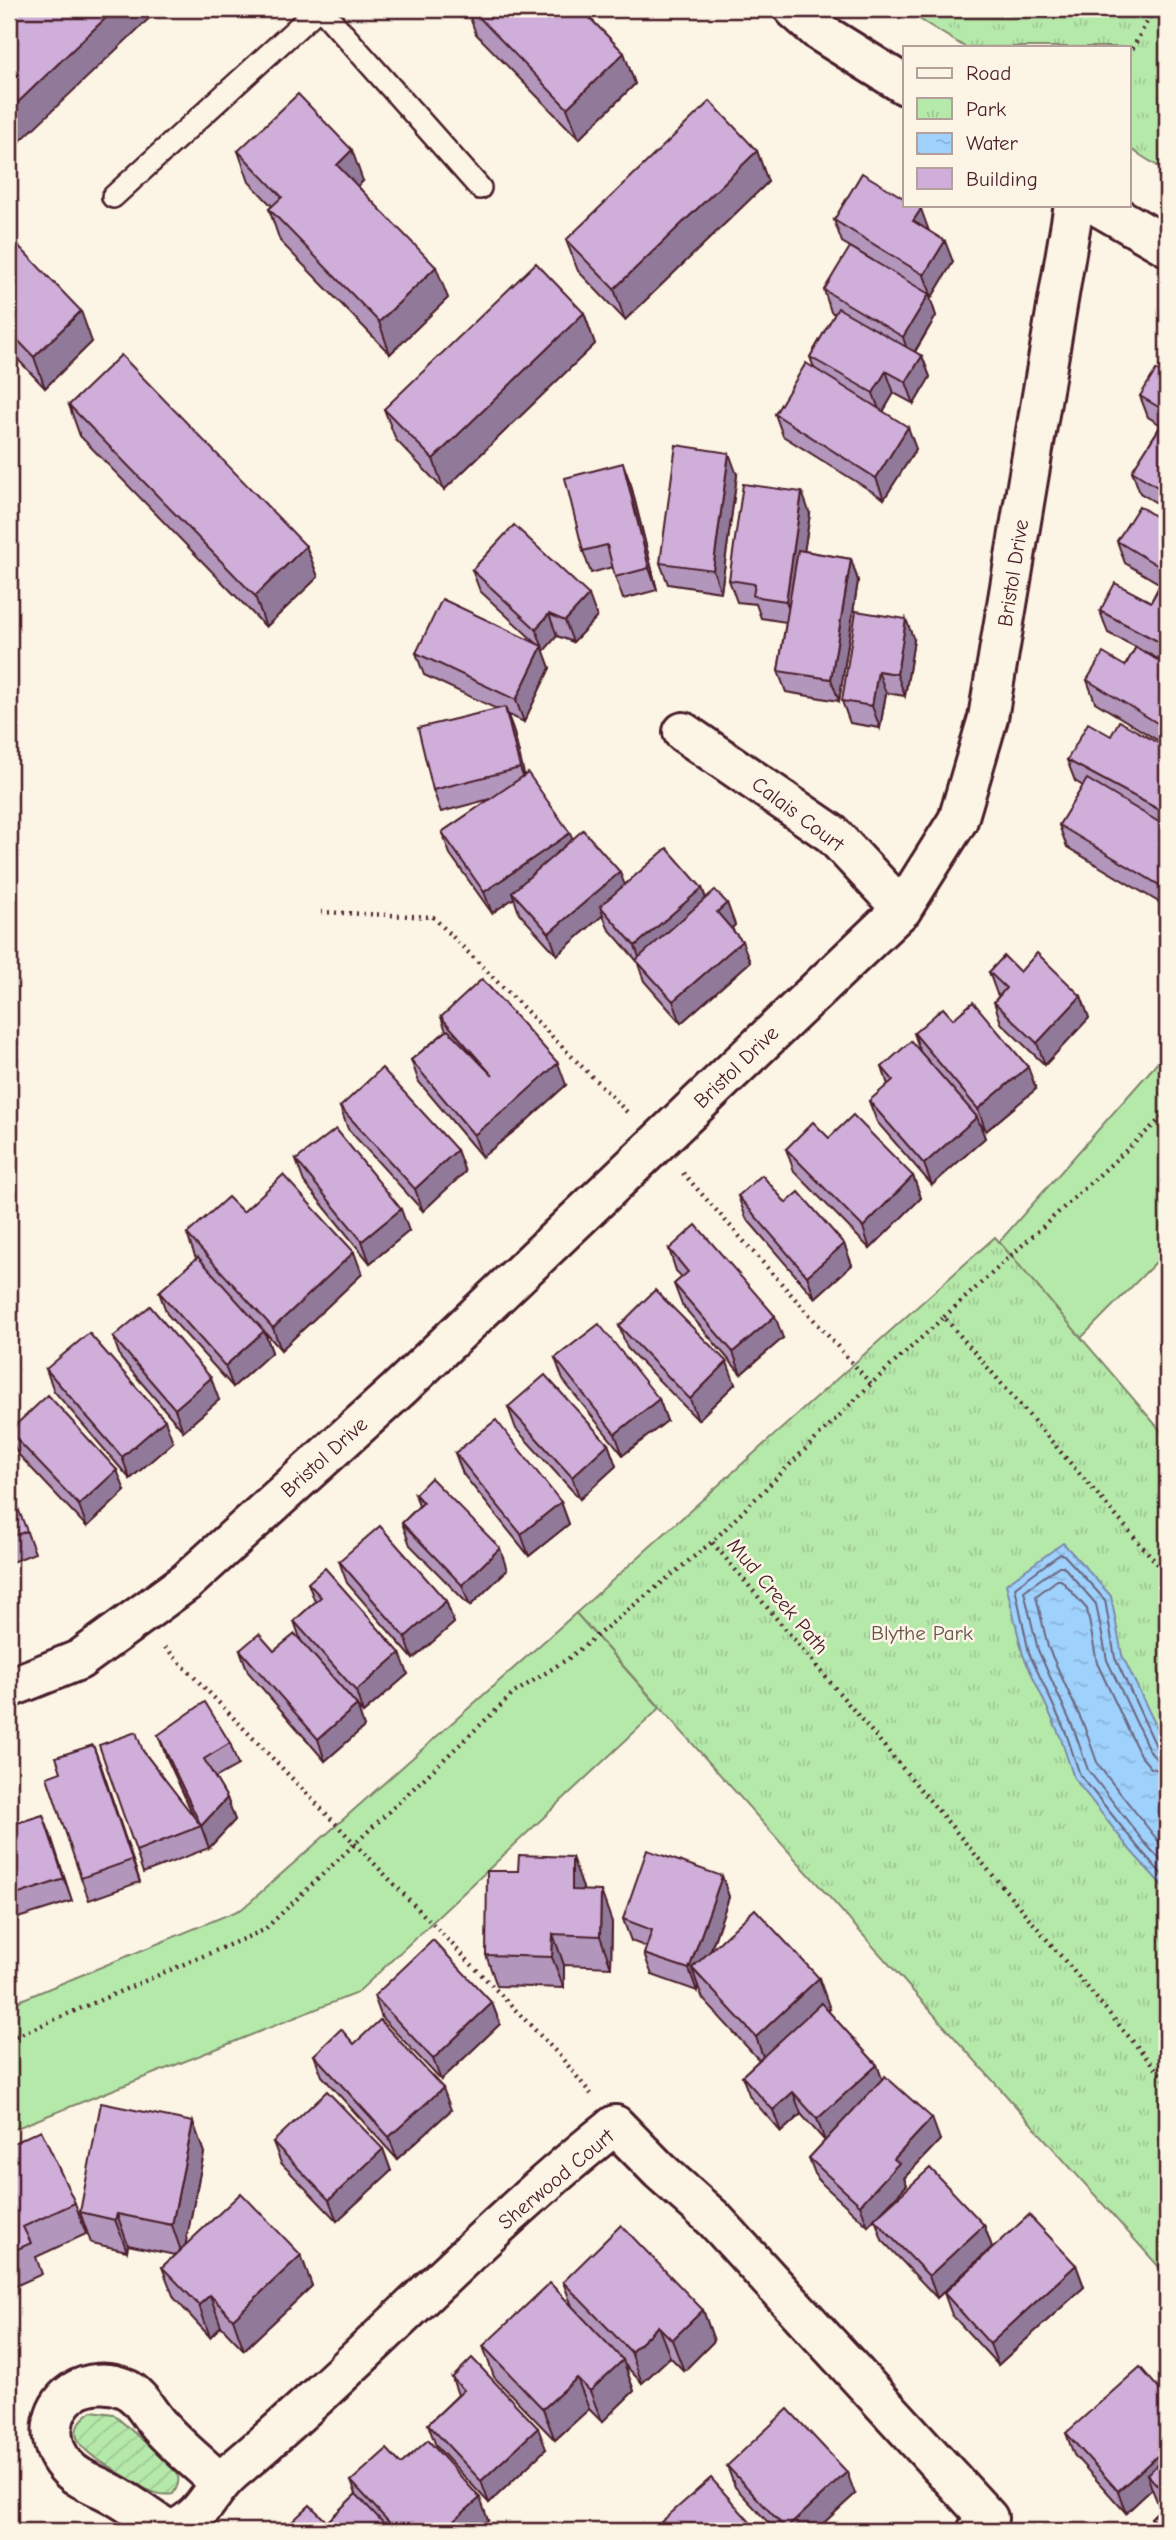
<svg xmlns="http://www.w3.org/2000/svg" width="1176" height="2540" viewBox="0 0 1176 2540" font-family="'Comic Neue',sans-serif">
<defs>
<pattern id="park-tufts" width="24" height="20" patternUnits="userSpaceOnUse" patternTransform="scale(1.75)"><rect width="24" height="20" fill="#b5e9aa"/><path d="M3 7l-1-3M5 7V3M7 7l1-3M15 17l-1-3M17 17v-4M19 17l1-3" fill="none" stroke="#9dc792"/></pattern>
<pattern id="garden-furrows" width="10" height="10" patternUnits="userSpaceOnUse" patternTransform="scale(1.75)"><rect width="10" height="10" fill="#b5e9aa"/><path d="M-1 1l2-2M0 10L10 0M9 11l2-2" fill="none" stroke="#9dc792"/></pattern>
<pattern id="water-ripples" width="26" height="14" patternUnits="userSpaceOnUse" patternTransform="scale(1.75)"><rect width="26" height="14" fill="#9ed1fc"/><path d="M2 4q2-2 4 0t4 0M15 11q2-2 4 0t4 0" fill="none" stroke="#8ab3d8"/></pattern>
</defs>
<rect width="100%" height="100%" fill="#fcf5e5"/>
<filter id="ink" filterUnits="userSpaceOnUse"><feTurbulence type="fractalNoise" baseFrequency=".0143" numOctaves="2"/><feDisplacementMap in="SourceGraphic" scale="14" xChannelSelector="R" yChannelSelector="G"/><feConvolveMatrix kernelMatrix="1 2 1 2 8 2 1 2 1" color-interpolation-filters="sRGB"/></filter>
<g filter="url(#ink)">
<g fill="#b5e9aa" stroke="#80846a" stroke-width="2">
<polygon points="1167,1052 1167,1251 1081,1338 999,1242"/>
<polygon points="576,1613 660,1708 357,1993 9,2131 9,2005 242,1909"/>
</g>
<g fill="url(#park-tufts)" stroke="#80846a" stroke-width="2">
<polygon points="903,9 1167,9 1167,172 1129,148 1129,47 965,47"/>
<polygon points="995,1237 1167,1438 1167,2276 576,1613"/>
</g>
<path fill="url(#garden-furrows)" stroke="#80846a" stroke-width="2" d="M92 2411 113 2414 174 2468C181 2477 179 2485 173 2494 153 2498 135 2482 118 2472 96 2459 53 2437 92 2411Z"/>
<polygon fill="url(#water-ripples)" stroke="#7c8aa8" stroke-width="2" points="1063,1543 1111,1596 1122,1655 1167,1749 1167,1891 1131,1851 1074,1778 1060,1736 1023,1655 1006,1584"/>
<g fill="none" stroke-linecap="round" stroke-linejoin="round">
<g stroke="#6c667f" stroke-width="2">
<polyline points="1167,1752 1161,1751 1156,1746 1115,1658 1105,1600 1064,1555 1060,1554 1015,1587 1029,1653 1066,1733 1080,1775 1137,1846 1167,1880"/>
<polyline points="1167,1761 1156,1759 1149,1750 1107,1660 1096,1604 1063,1566 1059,1566 1024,1591 1038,1650 1074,1730 1088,1770 1143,1841 1167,1867"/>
<polyline points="1167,1772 1151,1768 1140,1755 1097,1663 1087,1609 1061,1580 1057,1580 1036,1596 1048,1647 1084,1726 1098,1765 1167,1852"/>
</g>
<defs>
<g id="lane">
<polyline points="321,9 480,188"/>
<polyline points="113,197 318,9"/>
</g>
<g id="street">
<polyline points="683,732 832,834 902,909"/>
<polyline points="9,1688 79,1660 186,1582 398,1390 902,909 958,820 988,718 1074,205"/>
<path d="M170 2531C149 2518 129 2502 107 2491 92 2483 77 2479 66 2466 46 2444 48 2409 73 2392 88 2382 108 2381 124 2388 140 2395 146 2410 157 2423 174 2444 199 2463 219 2482"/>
<path d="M171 2531C208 2515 207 2492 234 2470 365 2360 481 2231 615 2125L660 2171 714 2219 988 2518 977 2531"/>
</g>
<g id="secondary">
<polyline points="794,9 820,32 905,85"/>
<polyline points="1096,205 1167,246"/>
</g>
</defs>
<use href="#lane" stroke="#4a1f2b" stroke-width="26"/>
<use href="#street" stroke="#4a1f2b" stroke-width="44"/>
<use href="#secondary" stroke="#4a1f2b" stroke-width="44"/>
<g stroke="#4a1f2b" stroke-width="4.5" stroke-dasharray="2 5" stroke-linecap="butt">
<polyline points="1129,55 1154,9"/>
<polyline points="321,912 433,917 630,1115"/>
<polyline points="683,1173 871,1384"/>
<polyline points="944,1317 1167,1113"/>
<polyline points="1167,1575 944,1317 871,1384 712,1542 1167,2082"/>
<polyline points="165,1647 561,2057 591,2094"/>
<polyline points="9,2039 264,1930 514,1693 569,1658 712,1542"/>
</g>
<use href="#lane" stroke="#fcf5e5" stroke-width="21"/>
<use href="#street" stroke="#fcf5e5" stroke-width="38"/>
<use href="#secondary" stroke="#fcf5e5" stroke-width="38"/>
</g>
<g fill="#b296bb" stroke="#4a1f2b" stroke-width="2">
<polygon points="467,9 581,9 624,53 635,84 579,139 476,34"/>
<polygon points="238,151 363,181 358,186 448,298 390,354 280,241 269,209 272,206 249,182"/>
<polygon points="757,151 768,182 625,320 578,271 566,240"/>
<polygon points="834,220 928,230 953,262 932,297 929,295 936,316 915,352 922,356 930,377 914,404 894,393 883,412 916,449 884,499 783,436 775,414 814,368 810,357 835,314 831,312 824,290 872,260 842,242"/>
<polygon points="9,236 92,342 45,388 9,350"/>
<polygon points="584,313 595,344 444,490 396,440 384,409"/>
<polygon points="1167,376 1167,664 1144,651 1167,666 1167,746 1095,702 1087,680 1125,666 1136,647 1108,633 1100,611 1151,602 1160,584 1125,563 1117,541 1158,518 1165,508 1140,493 1132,471 1161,425 1148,417 1140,396"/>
<polygon points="69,405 306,546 318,577 266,627 80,436"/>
<polygon points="737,475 721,592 668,584 660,563"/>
<polygon points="631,485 657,590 623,599 612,567 591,573 583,551"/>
<polygon points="810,514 804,551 851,559 858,581 839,701 786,692 778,671 786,622 761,618 756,604 737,602 729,580"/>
<polygon points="472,570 597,617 573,642 557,636 543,650 550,668 524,722 507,714 513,729 524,776 570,833 572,839 624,885 702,888 706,898 727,903 735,925 732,928 750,962 681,1023 644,981 637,961 608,928 603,915 557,955 519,913 514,898 492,913 450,854 442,832 490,799 441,812 433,790 497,709 424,675 416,653 536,643 480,591"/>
<polygon points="914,640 905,696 886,693 880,728 850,723 842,701"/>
<polygon points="1111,736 1167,748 1167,907 1067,847 1059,825 1083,786 1075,781 1067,760"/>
<polygon points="989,972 1020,972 1081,996 1089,1018 1045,1065 1001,1023 994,1002 999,996 997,994"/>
<polygon points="441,1017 566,1085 523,1124 482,1157 419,1082 411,1060 446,1031"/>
<polygon points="953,1019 1036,1089 986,1131 980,1123 985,1138 932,1185 877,1122 869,1101 888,1085 882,1067 920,1051 914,1033"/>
<polygon points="340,1107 457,1150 465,1172 423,1211 348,1129"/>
<polygon points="829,1138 913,1176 921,1198 870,1249 794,1171 786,1149"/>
<polygon points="296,1160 409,1231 370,1263 304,1182"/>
<polygon points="738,1196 786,1203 844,1244 852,1265 815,1298 746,1218"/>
<polygon points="243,1212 362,1274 281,1350 265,1332 272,1352 233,1387 167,1314 159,1292 197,1258 195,1256 187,1234"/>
<polygon points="669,1249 783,1338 741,1374 682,1305 674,1284 682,1277 676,1271"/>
<polygon points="619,1326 735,1384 698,1420 627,1348"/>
<polygon points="113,1337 219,1400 183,1431 121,1359"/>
<polygon points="555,1358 659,1399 667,1421 623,1455 563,1380"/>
<polygon points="46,1369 173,1442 130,1479 54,1391"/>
<polygon points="508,1407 608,1444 616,1466 580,1499 516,1429"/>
<polygon points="9,1431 125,1491 87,1527 17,1453"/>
<polygon points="455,1453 561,1502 569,1524 529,1556 463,1474"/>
<polygon points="9,1486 35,1553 9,1563"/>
<polygon points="415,1494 507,1570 470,1606 410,1545 402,1523 419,1506"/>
<polygon points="339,1561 446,1601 454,1623 413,1659 347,1583"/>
<polygon points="308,1583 408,1674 363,1713 351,1699 357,1705 364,1727 325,1761 248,1672 240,1650 274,1651 301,1641 294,1621 315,1602"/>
<polygon points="158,1735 230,1743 238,1765 215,1778 227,1798 235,1820 209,1848 143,1873 136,1851 143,1751 195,1819 166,1756"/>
<polygon points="101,1766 140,1882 89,1900 81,1878"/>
<polygon points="43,1815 72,1901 18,1918 9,1894 18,1823"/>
<polygon points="722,1876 729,1897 711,1950 830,2009 828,2011 877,2065 882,2079 940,2140 904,2178 907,2185 879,2215 984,2225 992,2247 937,2298 882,2240 875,2219 868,2226 817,2179 809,2158 825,2141 801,2114 781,2132 750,2097 742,2076 759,2060 703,1999 698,1986 697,1991 652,1975 644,1954 647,1947 631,1941 623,1919"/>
<polygon points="583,1888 583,1890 612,1922 611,1967 564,1965 564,1988 497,1986 486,1955"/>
<polygon points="374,1996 492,2003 500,2024 441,2080 382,2018"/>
<polygon points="354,2044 451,2110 397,2159 322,2076 314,2055"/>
<polygon points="193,2122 204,2153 185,2245 301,2255 312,2286 244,2350 221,2326 210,2337 174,2298 162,2267 175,2255 128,2245 127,2251 91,2243 80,2212"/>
<polygon points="273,2142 383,2149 391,2171 337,2221 281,2163"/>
<polygon points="9,2145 75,2203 86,2234 36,2257 42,2274 9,2289"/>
<polygon points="1076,2265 1084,2287 998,2365 952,2315 944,2293"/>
<polygon points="563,2282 703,2310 714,2341 684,2371 670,2357 642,2383 625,2365 634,2391 602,2422 589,2409 555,2440 494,2377 483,2346 572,2306"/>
<polygon points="452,2378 546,2449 489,2503 436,2446 428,2424 458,2395"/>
<polygon points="1167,2398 1167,2531 1156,2531 1151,2518 1161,2508 1159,2506 1152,2489 1126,2513 1074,2455 1066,2433"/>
<polygon points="401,2464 488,2520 474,2531 282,2531 327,2522 356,2494 351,2481"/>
<polygon points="727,2466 855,2494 815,2531 776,2531 735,2487"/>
</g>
<g fill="#917a99" stroke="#4a1f2b" stroke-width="2">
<polygon points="115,9 159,9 11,150 9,143 9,111"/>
<polygon points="624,53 635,84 579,139 567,108"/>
<polygon points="352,150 363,181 348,196 337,165"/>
<polygon points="757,151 768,182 625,320 614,289"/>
<polygon points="921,209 929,231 913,221"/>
<polygon points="945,241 953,262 932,297 924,275"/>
<polygon points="436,267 448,298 390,354 379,322"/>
<polygon points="929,294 936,316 910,359 903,337"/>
<polygon points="81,311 92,342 45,388 34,357"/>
<polygon points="584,313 595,344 444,490 433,459"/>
<polygon points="922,356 930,377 914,404 906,382"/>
<polygon points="886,371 894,393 881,415 873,393"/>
<polygon points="908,427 916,449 884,499 876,478"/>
<polygon points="729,453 737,475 721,592 713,570"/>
<polygon points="623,463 631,485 657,590 649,568"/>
<polygon points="802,492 810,514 793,623 786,601"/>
<polygon points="306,546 318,577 266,627 255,596"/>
<polygon points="851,559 858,581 839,701 831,679"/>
<polygon points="589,595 597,617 573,642 565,621"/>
<polygon points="549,614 557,636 544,651 536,629"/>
<polygon points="906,619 914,640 905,696 897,674"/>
<polygon points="542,646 550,668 524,722 516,700"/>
<polygon points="878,671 886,693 880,728 872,706"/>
<polygon points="505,707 513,729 528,790 520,768"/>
<polygon points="570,833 578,854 512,892 514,898 492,913 484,892"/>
<polygon points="620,872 628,894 600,906 603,915 557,955 549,933"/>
<polygon points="702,888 710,910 643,968 635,946"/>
<polygon points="727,903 735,925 725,934 717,912"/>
<polygon points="742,941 750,962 681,1023 673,1001"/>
<polygon points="1081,996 1089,1018 1045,1065 1037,1043"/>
<polygon points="558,1063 566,1085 523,1124 482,1157 474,1135"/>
<polygon points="1028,1067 1036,1089 986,1131 978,1109"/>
<polygon points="977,1117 985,1138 932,1185 924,1164"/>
<polygon points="457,1150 465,1172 423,1211 415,1189"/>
<polygon points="913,1176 921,1198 870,1249 863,1227"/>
<polygon points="401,1209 409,1231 370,1263 362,1241"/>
<polygon points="844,1244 852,1265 815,1298 807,1276"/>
<polygon points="354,1252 362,1274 281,1350 273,1328"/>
<polygon points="775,1316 783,1338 741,1374 733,1352"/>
<polygon points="264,1331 272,1352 233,1387 225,1366"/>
<polygon points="727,1362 735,1384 698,1420 690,1399"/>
<polygon points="211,1378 219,1400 183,1431 175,1409"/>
<polygon points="659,1399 667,1421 623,1455 615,1434"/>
<polygon points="165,1420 173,1442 130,1479 122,1457"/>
<polygon points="608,1444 616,1466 580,1499 572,1477"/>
<polygon points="117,1470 125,1491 87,1527 79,1505"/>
<polygon points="561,1502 569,1524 529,1556 521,1534"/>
<polygon points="500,1548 507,1570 470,1606 462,1585"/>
<polygon points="446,1601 454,1623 413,1659 405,1637"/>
<polygon points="400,1653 408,1674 363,1713 356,1691"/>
<polygon points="357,1705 364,1727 325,1761 318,1739"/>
<polygon points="93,1745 101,1766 140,1882 132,1860"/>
<polygon points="227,1798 235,1820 209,1848 201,1826"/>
<polygon points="43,1815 51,1836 72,1901 64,1879"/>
<polygon points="572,1857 583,1888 583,1921 572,1890"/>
<polygon points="722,1876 729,1897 701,1978 692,1968 698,1986 697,1991 689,1969"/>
<polygon points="601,1891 612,1922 611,1967 600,1936"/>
<polygon points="553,1934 564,1965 564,1988 552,1957"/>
<polygon points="819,1978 830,2009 767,2068 756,2037"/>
<polygon points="492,2003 500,2024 441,2080 433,2059"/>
<polygon points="877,2065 885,2087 825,2141 817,2119"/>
<polygon points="443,2088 451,2110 397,2159 389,2137"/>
<polygon points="793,2092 801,2114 781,2132 773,2110"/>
<polygon points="932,2118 940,2140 904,2178 907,2185 868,2226 860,2205 894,2159"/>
<polygon points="193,2122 204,2153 183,2257 172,2225"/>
<polygon points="383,2149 391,2171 337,2221 329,2200"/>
<polygon points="117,2214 128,2245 127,2251 115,2220"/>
<polygon points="984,2225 992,2247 937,2298 929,2276"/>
<polygon points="301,2255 312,2286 244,2350 233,2319"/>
<polygon points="1076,2265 1084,2287 998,2365 990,2344"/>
<polygon points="210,2295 221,2326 210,2337 199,2305"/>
<polygon points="703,2310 714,2341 684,2371 672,2340"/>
<polygon points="658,2326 670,2357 642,2383 631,2352"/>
<polygon points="623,2360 634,2391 602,2422 590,2391"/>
<polygon points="577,2378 589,2409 555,2440 543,2409"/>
<polygon points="538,2428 546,2449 489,2503 481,2481"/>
<polygon points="1167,2447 1167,2476 1147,2474 1152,2489 1126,2513 1118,2491"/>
<polygon points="847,2472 855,2494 815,2531 787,2531 786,2529"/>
<polygon points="480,2498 488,2520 474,2531 442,2531"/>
</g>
<g fill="#cfaeda" stroke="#4a1f2b" stroke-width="2">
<polygon points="16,9 115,9 9,111 9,16"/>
<polygon points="471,9 581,9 624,53 567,108"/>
<polygon points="298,94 352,150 337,165 436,267 379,322 269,209 282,197 238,151"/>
<polygon points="710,101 757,151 614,289 566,240"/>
<polygon points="862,173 905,199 905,205 914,205 921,209 913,221 945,241 924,275 834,220"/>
<polygon points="9,236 81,311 34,357 9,331"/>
<polygon points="850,247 929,294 903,337 824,290"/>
<polygon points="536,263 584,313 433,459 384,409"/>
<polygon points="838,308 922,356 906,382 886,371 873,393 810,357"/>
<polygon points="121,355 306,546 255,596 69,405"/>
<polygon points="806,363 908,427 876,478 775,414"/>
<polygon points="1156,370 1167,376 1167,412 1140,396"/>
<polygon points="1162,424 1167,427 1167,493 1132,471"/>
<polygon points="676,445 729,453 713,570 660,563"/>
<polygon points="623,463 649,568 615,577 607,545 583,551 565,478"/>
<polygon points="743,484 802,492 786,601 753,596 755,584 729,580"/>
<polygon points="1167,504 1167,571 1117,541 1139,506 1158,518"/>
<polygon points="514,525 589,595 565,621 549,614 536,629 472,570"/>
<polygon points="798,550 851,559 831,679 778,671"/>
<polygon points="1162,582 1167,585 1167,646 1100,611 1115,583 1151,602"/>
<polygon points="442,599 542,646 516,700 416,653"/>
<polygon points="856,611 906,619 897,674 878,671 872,706 842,701"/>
<polygon points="1136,647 1167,666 1167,729 1087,680 1103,653 1125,666"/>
<polygon points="505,707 520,768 433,790 418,728"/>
<polygon points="1119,721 1167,748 1167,814 1067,760 1088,723 1111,736"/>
<polygon points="528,773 570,833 484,892 442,832"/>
<polygon points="1087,779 1167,827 1167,887 1166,889 1059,825"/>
<polygon points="583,830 620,872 549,933 512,892"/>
<polygon points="667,848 702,888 635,946 600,906"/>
<polygon points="715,890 727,903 717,912 742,941 673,1001 636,960"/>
<polygon points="1037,953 1081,996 1037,1043 994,1002 1006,988 989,972 1004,956 1020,972"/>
<polygon points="482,979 558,1063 515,1102 474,1135 411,1060 448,1030 493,1076 441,1017"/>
<polygon points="973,1002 1028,1067 978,1109 914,1033 943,1008 953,1019"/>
<polygon points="911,1041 977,1117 924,1164 869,1101 893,1080 882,1067"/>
<polygon points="382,1068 457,1150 415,1189 340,1107"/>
<polygon points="853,1115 913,1176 863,1227 786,1149 813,1122 829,1138"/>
<polygon points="336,1129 401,1209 362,1241 296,1160"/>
<polygon points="283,1175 354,1252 273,1328 187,1234 228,1197 243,1212"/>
<polygon points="762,1175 786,1203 799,1192 844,1244 807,1276 738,1196"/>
<polygon points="696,1225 775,1316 733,1352 674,1284 688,1272 669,1249"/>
<polygon points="198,1257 264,1331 225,1366 159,1292"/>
<polygon points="655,1290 727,1362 690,1399 619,1326"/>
<polygon points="150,1306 211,1378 175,1409 113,1337"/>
<polygon points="599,1324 659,1399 615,1434 555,1358"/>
<polygon points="89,1333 165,1420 122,1457 46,1369"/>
<polygon points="545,1375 608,1444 572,1477 508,1407"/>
<polygon points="48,1395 117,1470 79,1505 9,1431"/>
<polygon points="496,1420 561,1502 521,1534 455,1453"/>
<polygon points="431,1478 500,1548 462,1585 402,1523 423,1503 415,1494"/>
<polygon points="9,1486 27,1531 9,1538"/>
<polygon points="380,1526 446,1601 405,1637 339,1561"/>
<polygon points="325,1568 400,1653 356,1691 294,1621 321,1597 308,1583"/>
<polygon points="259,1634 274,1651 295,1634 357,1705 318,1739 240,1650"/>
<polygon points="205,1702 230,1743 204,1759 227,1798 201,1826 158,1735"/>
<polygon points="136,1732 143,1751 201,1826 136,1851 99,1745"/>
<polygon points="93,1745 132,1860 81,1878 47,1777 61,1772 56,1757"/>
<polygon points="9,1797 17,1823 43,1815 64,1879 10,1897 9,1894"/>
<polygon points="647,1850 722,1876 689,1969 644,1954 652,1930 623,1919"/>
<polygon points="519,1855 572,1857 572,1890 601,1891 600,1936 553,1934 552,1957 486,1955 487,1871 518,1871"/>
<polygon points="755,1909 819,1978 756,2037 692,1968"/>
<polygon points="433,1940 492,2003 433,2059 374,1996"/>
<polygon points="821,2003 877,2065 817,2119 793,2092 773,2110 742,2076"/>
<polygon points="380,2020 443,2088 389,2137 314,2055 341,2029 354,2044"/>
<polygon points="885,2076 932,2118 894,2159 899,2163 860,2205 809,2158"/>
<polygon points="327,2091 383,2149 329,2200 273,2142"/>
<polygon points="101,2103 193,2122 172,2225 117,2214 115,2220 80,2212"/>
<polygon points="41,2130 75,2203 23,2227 31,2243 9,2253 9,2145"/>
<polygon points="930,2168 984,2225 929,2276 874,2219"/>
<polygon points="241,2193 301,2255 233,2319 210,2295 199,2305 162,2267"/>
<polygon points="1029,2215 1076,2265 990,2344 944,2293"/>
<polygon points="621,2225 703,2310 672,2340 658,2326 631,2352 563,2282"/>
<polygon points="550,2283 623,2360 590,2391 577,2378 543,2409 483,2346"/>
<polygon points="472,2358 538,2428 481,2481 428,2424 464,2390 452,2378"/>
<polygon points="1140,2367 1167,2398 1167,2447 1118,2491 1066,2433"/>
<polygon points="788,2409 847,2472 786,2529 727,2466"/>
<polygon points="428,2440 480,2498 442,2531 397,2531 351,2481 387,2449 401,2464"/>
<polygon points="1167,2456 1167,2496 1147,2474"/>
<polygon points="711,2478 758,2531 669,2531 661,2522"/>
<polygon points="356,2494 391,2531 282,2531 310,2505 327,2522"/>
<polygon points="1167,2503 1167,2531 1163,2531 1151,2518"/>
</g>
</g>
<g text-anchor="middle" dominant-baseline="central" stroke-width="5" stroke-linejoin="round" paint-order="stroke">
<g font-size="21" fill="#4a1f2b" stroke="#fcf5e5">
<text transform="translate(1013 573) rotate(-81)">Bristol Drive</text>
<text transform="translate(798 814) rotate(37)">Calais Court</text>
<text transform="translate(736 1067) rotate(-44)">Bristol Drive</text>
<text transform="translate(324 1457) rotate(-42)">Bristol Drive</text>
<text transform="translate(778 1596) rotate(50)">Mud Creek Path</text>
<text transform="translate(556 2179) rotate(-40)">Sherwood Court</text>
</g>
<g font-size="21" fill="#65524b" stroke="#fcf5e5">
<text x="922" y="1633">Blythe Park</text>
</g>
</g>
<rect width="1176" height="2540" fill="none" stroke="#fcf5e5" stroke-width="35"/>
<rect x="18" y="18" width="1141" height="2505" fill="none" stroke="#4a1f2b" stroke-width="2.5" filter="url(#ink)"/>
<rect x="903" y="46" width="228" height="161" fill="#fcf5e5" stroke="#b59f9b" stroke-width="2"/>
<rect x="917" y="68" width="35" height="10" fill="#fcf5e5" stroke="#b59f9b" stroke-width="2"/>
<text x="966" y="80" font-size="21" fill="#4a1f2b">Road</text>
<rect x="917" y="98" width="35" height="21" fill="url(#park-tufts)" stroke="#b59f9b" stroke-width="2"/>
<text x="966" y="116" font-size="21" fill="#4a1f2b">Park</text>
<rect x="917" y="133" width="35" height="21" fill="url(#water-ripples)" stroke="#b59f9b" stroke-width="2"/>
<text x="966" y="150" font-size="21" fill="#4a1f2b">Water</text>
<rect x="917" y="168" width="35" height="21" fill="#cfaeda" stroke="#b59f9b" stroke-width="2"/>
<text x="966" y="186" font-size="21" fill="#4a1f2b">Building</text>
</svg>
